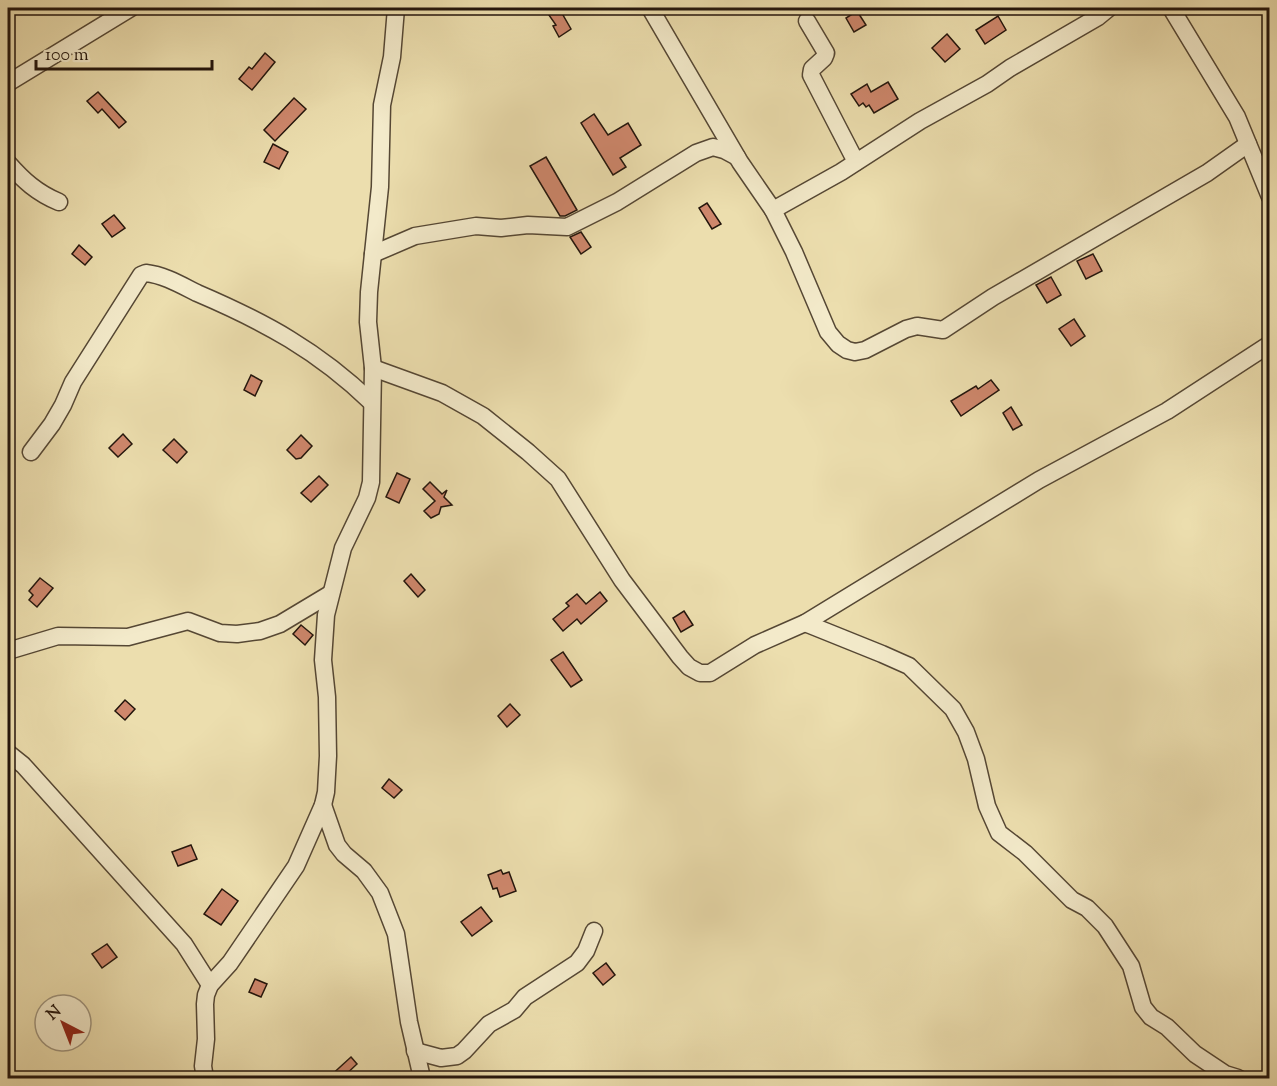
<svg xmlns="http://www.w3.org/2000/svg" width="1277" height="1086" viewBox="0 0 1277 1086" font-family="'Sorts Mill Goudy',serif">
<rect width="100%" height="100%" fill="#ecdeae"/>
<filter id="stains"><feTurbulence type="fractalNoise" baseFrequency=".00333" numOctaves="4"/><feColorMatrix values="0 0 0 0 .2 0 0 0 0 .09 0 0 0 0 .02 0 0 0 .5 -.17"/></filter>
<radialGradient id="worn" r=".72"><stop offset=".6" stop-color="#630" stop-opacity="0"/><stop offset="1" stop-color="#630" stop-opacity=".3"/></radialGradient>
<g fill="#ce876c" stroke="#23150c" stroke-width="1.5">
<polygon points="544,8 574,8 563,15 571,29 559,37 553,26 556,25"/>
<polygon points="857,11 866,25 854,32 846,18"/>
<polygon points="998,16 1006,30 985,44 976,30"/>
<polygon points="947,34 960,49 945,62 932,48"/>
<polygon points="265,53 275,62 252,90 239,79 249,67 252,69"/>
<polygon points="888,82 898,99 874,113 869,105 866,107 863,103 859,106 851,94 867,84 871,92"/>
<polygon points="98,92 126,122 119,128 102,109 98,113 87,101"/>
<polygon points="294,98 306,109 275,141 264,130"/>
<polygon points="594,114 608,135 628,123 641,145 620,158 626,167 613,175 581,123"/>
<polygon points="273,144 288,152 279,169 264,162"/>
<polygon points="546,157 577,210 565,216 560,216 530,166"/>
<polygon points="707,203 721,224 712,229 699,208"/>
<polygon points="114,215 125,228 112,237 102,224"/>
<polygon points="581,232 591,247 581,254 570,237"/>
<polygon points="79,245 92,257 85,265 72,254"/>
<polygon points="1093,254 1102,271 1086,279 1077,261"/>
<polygon points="1051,277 1061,295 1047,303 1036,285"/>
<polygon points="1074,319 1085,336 1071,346 1059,329"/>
<polygon points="251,375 262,381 255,396 244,390"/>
<polygon points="991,380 999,390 961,416 951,401 976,386 978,389"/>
<polygon points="1011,407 1022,425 1013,430 1003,413"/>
<polygon points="123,434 132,444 118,457 109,448"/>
<polygon points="301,435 312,446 301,458 296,459 287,450"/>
<polygon points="174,439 187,452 177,463 163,450"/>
<polygon points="397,473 410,479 399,503 386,497"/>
<polygon points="319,476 328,485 311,502 301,493"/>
<polygon points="430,482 442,494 447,490 444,497 452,505 441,507 439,514 431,518 424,511 435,501 423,489"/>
<polygon points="411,574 425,590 418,597 404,581"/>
<polygon points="40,578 53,588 37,607 29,600 33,595 29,591"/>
<polygon points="600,592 607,601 581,624 577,619 563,631 553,619 569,606 566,603 577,594 586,604"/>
<polygon points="684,611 693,625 681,632 673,618"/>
<polygon points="301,625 313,635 305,645 293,634"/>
<polygon points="563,652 582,680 571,687 551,660"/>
<polygon points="125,700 135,709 125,720 115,711"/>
<polygon points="510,704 520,715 507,727 498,716"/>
<polygon points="389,779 402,790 394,798 382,788"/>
<polygon points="191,845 197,859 178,866 172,852"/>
<polygon points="501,870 503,874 509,872 516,891 500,897 497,888 493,889 488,875"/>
<polygon points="222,889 238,901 221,925 204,914"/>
<polygon points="481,907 492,921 472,936 461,922"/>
<polygon points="107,944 117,957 102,968 92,954"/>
<polygon points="606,963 615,975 603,985 593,973"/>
<polygon points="255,979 267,984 261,997 249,992"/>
<polygon points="351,1057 357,1064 342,1078 328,1078"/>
</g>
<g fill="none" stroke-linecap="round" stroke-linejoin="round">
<defs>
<g id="minor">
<polyline points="650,8 740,162 773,210 794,252 828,332 838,344 847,350 855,352 865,350 906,329 917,326 943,330 946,328 993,297 1207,173 1248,144"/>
<polyline points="1171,8 1237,117 1270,197"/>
<polyline points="807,21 826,53 824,58 812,69 811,75 856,162"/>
<polyline points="8,83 131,8"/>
<path d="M8 163C23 180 37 193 59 202"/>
<polyline points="773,210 841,172 920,121 987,84 1010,68 1098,17 1109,8"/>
<polyline points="373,254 415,236 476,226 501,228 528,225 567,227 617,202 696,153 713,147 724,150 737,157"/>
<polyline points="373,368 442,393 483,416 528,452 558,479 622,580 680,657 689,667 700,673 710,673 755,645 805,623 1039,480 1167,411 1270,344"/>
<path d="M31 452 52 424 63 405 73 382 141 275 146 273C164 275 181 285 197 293 265 322 318 351 371 402"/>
<polyline points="805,623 882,654 909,666 953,709 966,732 976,759 987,806 999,833 1025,853 1072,900 1087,908 1105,926 1131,966 1143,1007 1151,1017 1167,1027 1195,1054 1225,1074 1238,1078"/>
<polyline points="8,651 58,636 128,637 188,621 220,633 237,634 260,631 280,624 330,594"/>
<polyline points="8,753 23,765 184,944 210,985"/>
<polyline points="323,805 337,845 344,854 364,871 380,893 396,934 409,1022 422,1078"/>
<polyline points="415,1051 441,1058 457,1056 464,1051 489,1024 514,1010 525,997 577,963 586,951 594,931"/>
<polyline points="205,1078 203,1066 206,1039 205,1004 206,995 210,985 230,963 296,866 323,805 326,792 328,756 327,697 323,660 326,615 343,548 367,498 371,482 373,368 368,322 369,292 380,187 382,105 392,57 396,8"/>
</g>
</defs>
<use href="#minor" stroke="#554734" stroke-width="19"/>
<use href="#minor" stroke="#f3eaca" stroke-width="16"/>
</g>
<rect width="1277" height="1086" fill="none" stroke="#ecdeae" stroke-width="30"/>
<rect x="9" y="9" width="1259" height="1068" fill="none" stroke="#23150c" stroke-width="3"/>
<rect x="15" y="15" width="1247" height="1056" fill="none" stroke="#23150c" stroke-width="1.5"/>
<g transform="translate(63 1023) rotate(318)"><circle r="28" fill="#f3eaca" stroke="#a0957e" stroke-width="1.5"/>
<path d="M0-4.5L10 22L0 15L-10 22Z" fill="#8f2418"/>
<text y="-9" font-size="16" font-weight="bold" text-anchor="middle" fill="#23150c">N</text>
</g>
<path d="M36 60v9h176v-9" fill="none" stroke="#23150c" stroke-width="3"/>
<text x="45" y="60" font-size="18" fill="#23150c" stroke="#f3eaca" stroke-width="4.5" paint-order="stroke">100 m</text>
<rect width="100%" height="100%" filter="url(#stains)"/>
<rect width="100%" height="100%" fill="url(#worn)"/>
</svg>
